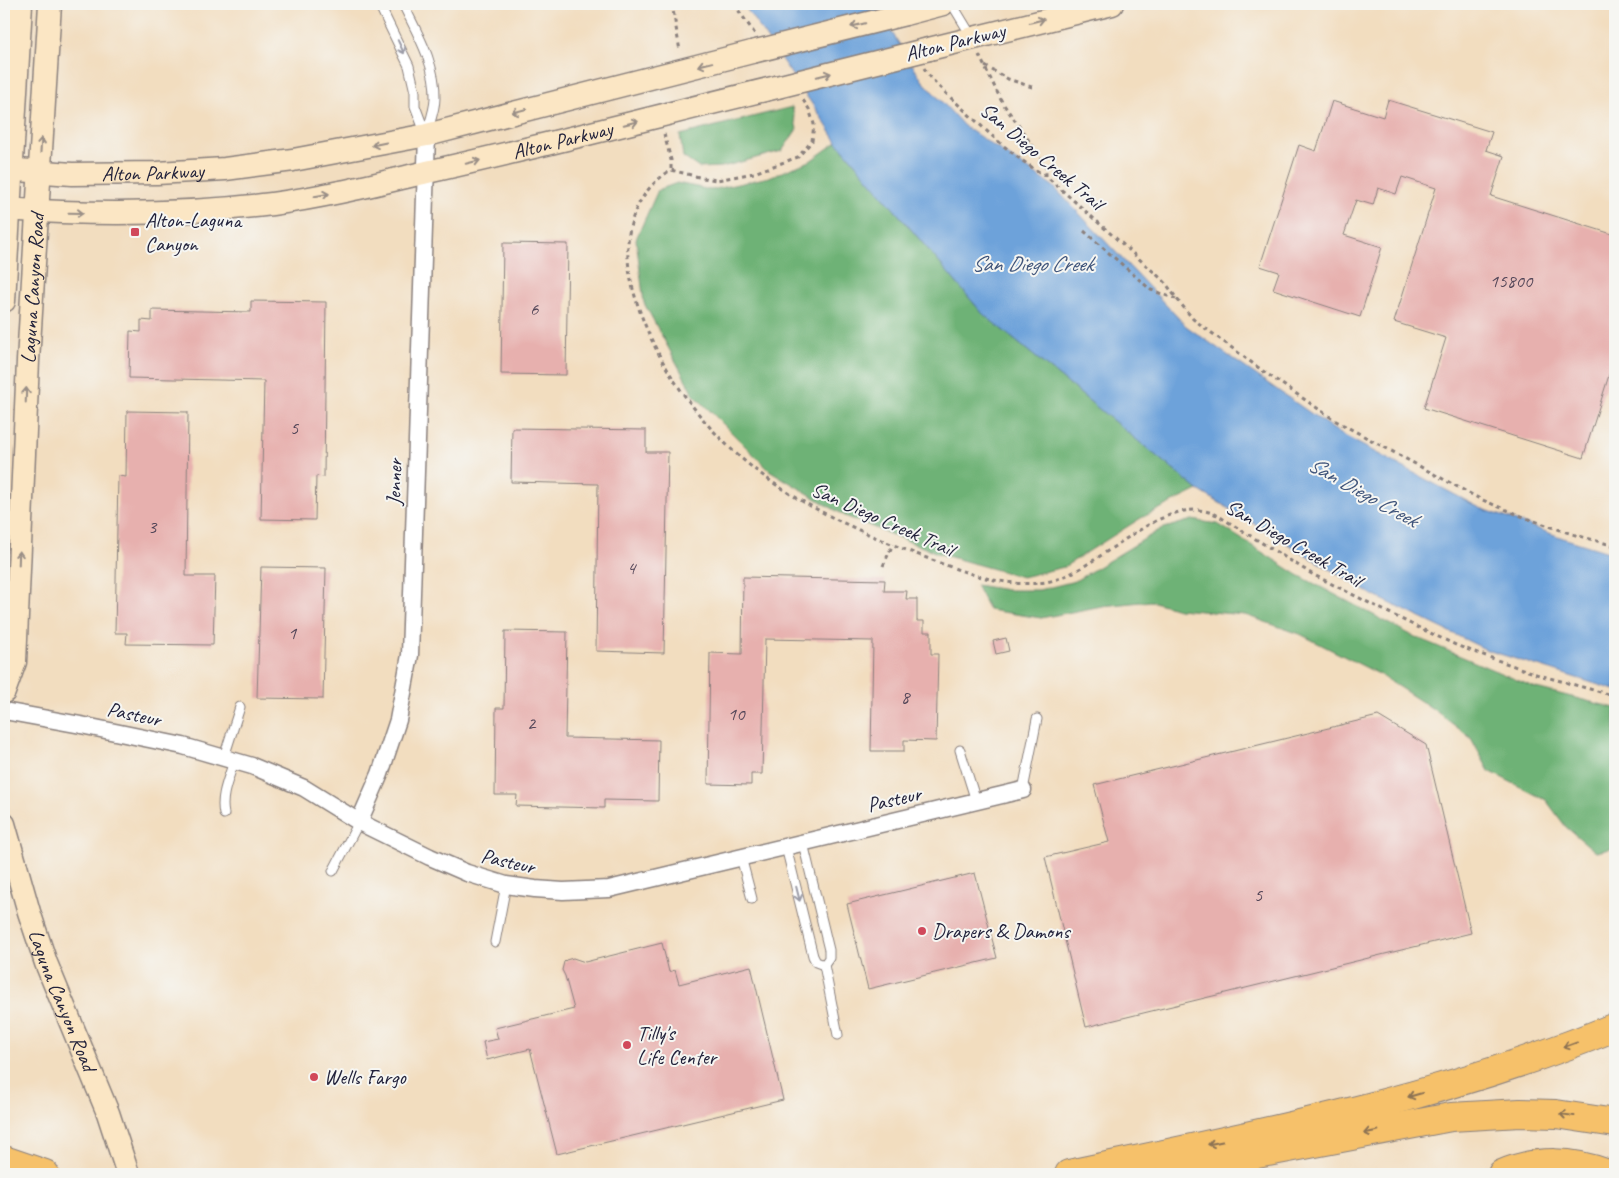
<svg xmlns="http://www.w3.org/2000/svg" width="1619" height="1178" viewBox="0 0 1619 1178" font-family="Caveat,sans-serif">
<rect width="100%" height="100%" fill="#f6f6f2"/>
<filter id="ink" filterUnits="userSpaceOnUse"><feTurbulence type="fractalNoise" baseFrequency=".02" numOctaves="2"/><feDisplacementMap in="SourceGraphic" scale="10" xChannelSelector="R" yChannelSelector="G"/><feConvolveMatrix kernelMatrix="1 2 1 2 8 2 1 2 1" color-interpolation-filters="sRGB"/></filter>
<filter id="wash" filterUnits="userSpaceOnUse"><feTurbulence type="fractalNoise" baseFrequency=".0096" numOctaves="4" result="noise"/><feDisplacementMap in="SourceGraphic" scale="20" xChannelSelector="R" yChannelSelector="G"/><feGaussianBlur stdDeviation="1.12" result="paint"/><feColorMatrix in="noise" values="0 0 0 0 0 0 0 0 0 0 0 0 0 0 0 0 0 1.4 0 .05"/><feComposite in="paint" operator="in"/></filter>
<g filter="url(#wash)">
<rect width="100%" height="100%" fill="#f2ddbf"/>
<g fill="#6eb276" stroke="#486a58">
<polygon points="792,107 797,129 782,151 722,167 699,168 683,157 680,135"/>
<polygon points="837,142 983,314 1198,490 1141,518 1064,567 1022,577 940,554 845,516 769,470 694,395 644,303 636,239 658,190 677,183 711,190 769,177 810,161"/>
<polygon points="1192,520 1218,524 1298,575 1413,636 1536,688 1615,708 1615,848 1596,852 1566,827 1546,800 1489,771 1471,738 1433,709 1377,673 1300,634 1245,615 1178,609 1151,601 1102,606 1041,618 989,610 976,585 1007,590 1039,590 1075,581 1161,529"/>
</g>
<polygon fill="#6da2da" stroke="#48628a" points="743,4 874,4 922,80 964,126 1053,186 1186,326 1339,433 1429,481 1480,508 1566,539 1615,554 1615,690 1487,650 1371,594 1198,490 983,314 837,142 821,117"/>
<g id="blocks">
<g fill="#e7b0ae">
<polygon points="1388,100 1492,132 1486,150 1504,156 1491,196 1615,235 1615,356 1583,458 1424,408 1446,338 1394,322 1436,188 1402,177 1396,194 1378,188 1373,205 1356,200 1344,235 1382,247 1360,317 1273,289 1279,272 1260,266 1299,145 1316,151 1332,101 1383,117"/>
<polygon points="503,243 568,244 566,375 501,374"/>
<polygon points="251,301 326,302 324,477 316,476 315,520 261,519 264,381 129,378 130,331 141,332 141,320 152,321 152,310 251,312"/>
<polygon points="127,411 188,412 186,576 215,576 213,645 126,644 127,633 115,633 118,476 126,477"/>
<polygon points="512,428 646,430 646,452 668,452 664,653 596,651 598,484 511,482"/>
<polygon points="261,567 326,568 323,699 257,698"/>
<polygon points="743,577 885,580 884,591 907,591 906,599 917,599 917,621 924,621 924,632 931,632 931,654 938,654 936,741 904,740 904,751 871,751 873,641 765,639 762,774 751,774 751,785 708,784 710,653 742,654"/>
<polygon points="505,631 567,632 565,738 659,740 658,801 604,800 604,808 516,806 517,795 495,795 496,708 504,708"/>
<polygon points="1006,638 1009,651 996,654 993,641"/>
<polygon points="1378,716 1426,745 1471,933 1086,1027 1045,857 1109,842 1094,785"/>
<polygon points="975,873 997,958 868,989 847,904"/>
<polygon points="662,943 669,972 675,970 679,984 751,966 783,1100 557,1154 530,1049 487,1060 483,1042 498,1039 495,1028 574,1009 565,976 562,970 564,962 566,960 573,958 585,962"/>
</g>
</g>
</g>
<g filter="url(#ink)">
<use href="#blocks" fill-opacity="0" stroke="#8a807d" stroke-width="1"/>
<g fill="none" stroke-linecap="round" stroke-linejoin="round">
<defs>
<g id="lane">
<polyline points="379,4 409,66 415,92 415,106 426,135"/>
<path d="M403 4C417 33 436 64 435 98 435 109 430 122 427 132"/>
<polyline points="952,4 972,37"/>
<polyline points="960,750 976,801"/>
<polyline points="224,757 240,707"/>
<polyline points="1023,790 1037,719"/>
<path d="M224 814C220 796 229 778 234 761"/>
<polyline points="786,847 813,956 816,962 824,965 829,958 829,950 803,843"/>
<polyline points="741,857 752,899"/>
<polyline points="333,871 359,822"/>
<polyline points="495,942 506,885"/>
<polyline points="824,965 838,1035"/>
</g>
<g id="street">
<polyline points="4,711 81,725 183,746 252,766 304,788 359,822 430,857 467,873 506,885 535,889 563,891 609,889 1023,790"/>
<polyline points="359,822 380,774 398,720 410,655 427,135"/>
</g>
<g id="secondary">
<polyline points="905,14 943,4"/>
<polyline points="929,49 1112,4"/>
<path id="s1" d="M4 169 72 174 157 173 225 169 293 160 427 135 752 52"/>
<path id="s2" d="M4 209C93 215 183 215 272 204 325 197 376 184 427 172 545 146 661 115 777 87"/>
<polyline points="4,301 21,4"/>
<path id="s3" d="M4 692 15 662 28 361 50 4"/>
<path id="s4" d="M4 824 29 912 46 963 108 1113 128 1174"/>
</g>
<g id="highway">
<polyline points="4,1160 45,1174"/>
<polyline points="1173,1170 1451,1117 1520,1113 1556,1114 1615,1123"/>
<path d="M1069 1174C1254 1135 1440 1099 1615 1027"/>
<path d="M1502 1174C1536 1159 1573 1160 1608 1174"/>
</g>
</defs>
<use href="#lane" stroke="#8a807d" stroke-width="11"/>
<use href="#street" stroke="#8a807d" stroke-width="19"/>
<use href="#secondary" stroke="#8a807d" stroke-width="25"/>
<use href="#highway" stroke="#8a807d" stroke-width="30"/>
<g stroke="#8a807d" stroke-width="3" stroke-dasharray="4 4" stroke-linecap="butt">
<polyline points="672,4 680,51"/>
<polyline points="734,4 755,34"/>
<polyline points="979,55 1002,102 1041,158 1046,167 1046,176"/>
<polyline points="985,66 1008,79 1035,88"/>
<path d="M924 68C934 84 948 95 962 108 988 132 1014 158 1046 176L1165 282 1177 299 1193 319 1263 371 1336 421 1480 499 1526 518 1572 534 1615 546"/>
<path d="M803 100 809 109 814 124 812 141 798 157 754 173 717 180 703 178 671 170C628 197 621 243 633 289 652 362 705 434 765 477 813 512 870 536 924 557 962 571 1004 589 1046 582 1099 573 1163 489 1217 515L1312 574 1411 624 1458 646 1539 675 1615 696"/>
<polyline points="664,134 671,160 671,170"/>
<polyline points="1084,231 1151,290 1176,299"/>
<polyline points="883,566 893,544"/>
</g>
<use href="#lane" stroke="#fff" stroke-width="9"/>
<use href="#street" stroke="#fff" stroke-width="16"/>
<use href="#secondary" stroke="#fbe6c4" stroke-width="22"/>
<use href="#highway" stroke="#f6c16b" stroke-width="28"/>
<defs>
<g id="secondary-bridge">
<polyline points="752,52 905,14"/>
<polyline points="777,87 929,49"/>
</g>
</defs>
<use href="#secondary-bridge" stroke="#8a807d" stroke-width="25" stroke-linecap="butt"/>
<use href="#secondary-bridge" stroke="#fbe6c4" stroke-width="22"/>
</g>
<defs><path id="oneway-shaft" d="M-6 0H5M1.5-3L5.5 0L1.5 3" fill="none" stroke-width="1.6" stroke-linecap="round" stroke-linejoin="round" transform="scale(1.25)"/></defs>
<g stroke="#998e86">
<use href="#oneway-shaft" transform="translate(1037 21) rotate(-14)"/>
<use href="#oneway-shaft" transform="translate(858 25) rotate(166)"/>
<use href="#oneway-shaft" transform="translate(705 64) rotate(166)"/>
<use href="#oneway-shaft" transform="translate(824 75) rotate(-14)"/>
<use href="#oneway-shaft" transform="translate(519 111) rotate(165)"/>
<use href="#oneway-shaft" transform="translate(631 123) rotate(-14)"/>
<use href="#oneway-shaft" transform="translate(379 144) rotate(169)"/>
<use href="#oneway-shaft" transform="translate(41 145) rotate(-86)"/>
<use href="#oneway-shaft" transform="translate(473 162) rotate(-14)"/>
<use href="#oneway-shaft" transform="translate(322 195) rotate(-10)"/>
<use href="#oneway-shaft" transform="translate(76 213) rotate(1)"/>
<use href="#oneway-shaft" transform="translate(26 395) rotate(-88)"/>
<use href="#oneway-shaft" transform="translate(19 558) rotate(-88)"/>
</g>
<g stroke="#9c9ca7">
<use href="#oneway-shaft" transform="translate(401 47) rotate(65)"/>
<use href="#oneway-shaft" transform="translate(798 894) rotate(76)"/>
</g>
<g stroke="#8c7253">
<use href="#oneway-shaft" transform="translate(1570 1045) rotate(160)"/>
<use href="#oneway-shaft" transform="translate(1415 1095) rotate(164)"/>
<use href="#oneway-shaft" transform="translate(1567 1115) rotate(-172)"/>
<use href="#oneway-shaft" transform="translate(1371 1132) rotate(169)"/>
<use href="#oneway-shaft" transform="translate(1215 1143) rotate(168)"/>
</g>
</g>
<g fill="#d1495b" stroke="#f6f6f2" stroke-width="2">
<rect x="130" y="227" width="10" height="10" rx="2.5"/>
<circle cx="922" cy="931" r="5"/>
<circle cx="627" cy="1045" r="5"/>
<circle cx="314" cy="1077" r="5"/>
</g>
<g text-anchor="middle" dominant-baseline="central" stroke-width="4" stroke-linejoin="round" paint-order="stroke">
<g font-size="19" fill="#534658">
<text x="1511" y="281">15800</text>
<text x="534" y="309">6</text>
<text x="294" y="428">5</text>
<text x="152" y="527">3</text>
<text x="631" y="568">4</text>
<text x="292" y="633">1</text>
<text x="905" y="697">8</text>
<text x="736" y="714">10</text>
<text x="531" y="723">2</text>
<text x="1258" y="895">5</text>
</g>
<g font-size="21" fill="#22223b" stroke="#f6f6f2">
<text transform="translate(955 42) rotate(-14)">Alton Parkway</text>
<text stroke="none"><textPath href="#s2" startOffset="566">Alton Parkway</textPath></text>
<text transform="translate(1042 156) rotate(40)">San Diego Creek Trail</text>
<text stroke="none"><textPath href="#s1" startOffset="149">Alton Parkway</textPath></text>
<text stroke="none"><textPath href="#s3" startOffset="406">Laguna Canyon Road</textPath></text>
<text transform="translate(394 482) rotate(-88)">Jenner</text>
<text transform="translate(883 519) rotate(24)">San Diego Creek Trail</text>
<text transform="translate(1294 543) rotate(30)">San Diego Creek Trail</text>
<text transform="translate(134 714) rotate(12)">Pasteur</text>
<text transform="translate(894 799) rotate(-13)">Pasteur</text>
<text transform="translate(508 861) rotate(13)">Pasteur</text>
<text stroke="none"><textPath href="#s4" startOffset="186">Laguna Canyon Road</textPath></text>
</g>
<g font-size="21" fill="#22223b" stroke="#f6f6f2" text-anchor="start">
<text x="145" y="220">Alton-Laguna<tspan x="145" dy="24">Canyon</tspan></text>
<text x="932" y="931">Drapers &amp; Damons</text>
<text x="637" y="1033">Tilly's<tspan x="637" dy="24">Life Center</tspan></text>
<text x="324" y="1077">Wells Fargo</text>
</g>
<g font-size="22" font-style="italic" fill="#40557b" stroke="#f6f6f2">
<text x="1032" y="264">San Diego Creek</text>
<text transform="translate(1363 492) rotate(29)">San Diego Creek</text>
</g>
</g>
<rect width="1619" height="1178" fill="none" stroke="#f6f6f2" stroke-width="20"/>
</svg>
